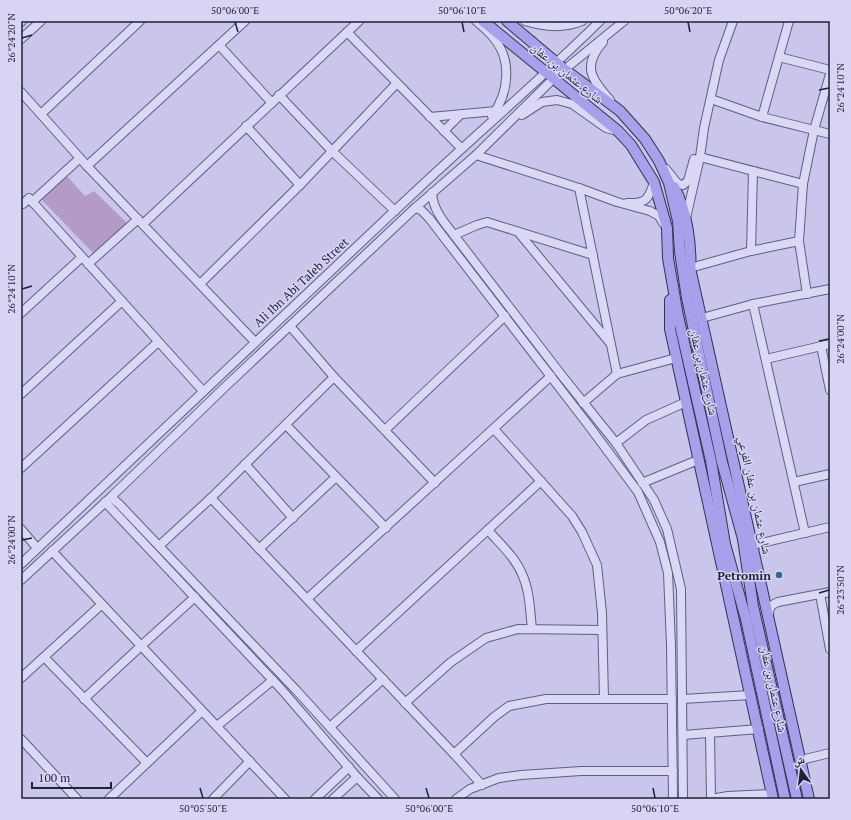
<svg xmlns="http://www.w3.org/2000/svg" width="851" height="820" viewBox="0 0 851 820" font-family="'PT Serif','Noto Naskh Arabic',serif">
<rect width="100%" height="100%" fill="#cac5eb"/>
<polygon fill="#b39ac8" points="66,175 85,196 94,191 127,223 93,253 41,199"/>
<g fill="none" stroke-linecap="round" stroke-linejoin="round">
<defs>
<g id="minor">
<path d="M476 21C482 26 488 31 492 36 513 59 509 93 492 116"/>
<path d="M525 21C544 27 563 29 582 21"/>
<polyline points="21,22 22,21"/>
<polyline points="347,32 461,148"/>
<polyline points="21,39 41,21"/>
<path d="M603 42C582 66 591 79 610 100"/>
<polyline points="219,45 272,103"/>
<polyline points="779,57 830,70"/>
<polyline points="21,92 87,166 255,342"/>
<polyline points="279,95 332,151 395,211"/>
<polyline points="711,99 762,117 830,134"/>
<polyline points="41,114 140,21"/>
<polyline points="522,115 542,102 557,100 572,104 606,128 618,131"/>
<polyline points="430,117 496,111"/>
<polyline points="762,117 789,21"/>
<polyline points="246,126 300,185"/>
<polyline points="444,131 461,114"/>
<polyline points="476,155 579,188 617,202 650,211 659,216 663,223"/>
<polyline points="700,157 803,184"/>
<polyline points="87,166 245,21"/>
<polyline points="666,169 678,184 683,185 688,181 694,159"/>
<polyline points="579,188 617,374"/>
<path d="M432 193C433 210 444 222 454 235L563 377 616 443 654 500 667 529 681 589 683 799"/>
<polyline points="32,202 80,158"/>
<path d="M627 203C646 204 649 199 654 182"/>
<polyline points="23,204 29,198 203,391"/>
<polyline points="415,208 421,210 429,218 589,426 638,492 660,542 668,573 671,645 673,799"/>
<polyline points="686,218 700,157 704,128 719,60 733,21"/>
<polyline points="143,224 359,21"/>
<polyline points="519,233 610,343"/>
<polyline points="454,235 477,225 487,222 593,255"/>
<polyline points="751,251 753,171"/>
<polyline points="88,264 138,219"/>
<polyline points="690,268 751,251 799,241"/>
<polyline points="200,284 300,185 397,83"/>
<polyline points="807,294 799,241 803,184 814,130 830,74"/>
<polyline points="753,304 805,533"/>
<polyline points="21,313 82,257"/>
<polyline points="702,318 753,304 830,289"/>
<polyline points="290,326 334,377 435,483"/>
<polyline points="821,346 830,390"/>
<polyline points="766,359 830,344"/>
<polyline points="21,394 122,301"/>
<polyline points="583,403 617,374 676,358"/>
<polyline points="286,425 386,528"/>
<polyline points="494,429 572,516 582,532 597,565 602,613 604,699"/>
<polyline points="385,430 505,316"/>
<polyline points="616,443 646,420 686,402"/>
<polyline points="245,464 293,518"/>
<polyline points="21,468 158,342"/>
<polyline points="794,482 830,474"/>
<polyline points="642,483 698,460"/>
<polyline points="111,497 119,504 297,691 395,799"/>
<polyline points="211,498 454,754 482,785"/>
<polyline points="105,502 282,690 357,777 378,799"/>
<polyline points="21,529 37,548"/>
<path d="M488 530C500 544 515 557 522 574 530 591 530 612 532 629"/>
<polyline points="753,545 830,527"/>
<polyline points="159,546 211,498 334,377"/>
<polyline points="259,549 336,477"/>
<polyline points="52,551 285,799"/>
<path d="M21 564C153 438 285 313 418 189 479 132 541 79 600 21"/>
<polyline points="21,580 111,497 226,386 415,208 476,155 553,79 624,21"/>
<polyline points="820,594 830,649"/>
<polyline points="307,599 551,376"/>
<path d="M769 615C769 607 771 605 778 602L830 592"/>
<polyline points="356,651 541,481"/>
<polyline points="44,657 147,763"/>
<polyline points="21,678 102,604"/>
<polyline points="84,699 141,646 195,597"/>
<polyline points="682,699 751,695"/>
<polyline points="405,703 451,662 486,638 518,629 602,630"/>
<polyline points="217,726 273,680"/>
<polyline points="330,727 383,679"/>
<polyline points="710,733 711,799 728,796 772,794"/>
<polyline points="683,735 759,729"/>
<polyline points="21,739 77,799"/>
<polyline points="454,754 494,717 509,706 546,699 672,699"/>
<polyline points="801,760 830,753"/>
<polyline points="109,799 202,711"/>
<polyline points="213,799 250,761"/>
<polyline points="315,799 349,767"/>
<polyline points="333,799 357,777"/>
<polyline points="456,799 470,789 499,778 521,775 581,771 673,771"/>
</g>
<g id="major">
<polyline points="483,21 618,131 631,145 654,182 667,228 668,258 678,316 711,461 725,544 746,619 785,799"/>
<polyline points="507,21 564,69 620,111 645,139 659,161 669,183 678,221 680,252 687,298 722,462 743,539 753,606 797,799"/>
<path d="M674 187C687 210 692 247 690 274"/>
<polyline points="690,268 809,799"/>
<polyline points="670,300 670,329 773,799"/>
</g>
</defs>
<use href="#minor" stroke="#5d5e84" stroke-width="10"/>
<use href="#major" stroke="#303452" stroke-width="12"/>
<use href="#minor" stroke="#dbd8f6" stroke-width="8"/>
<use href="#major" stroke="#a8a0eb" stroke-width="10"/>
</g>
<path fill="none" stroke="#1f2135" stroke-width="1.5" d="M235 22 238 32M462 22 464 32M688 22 690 32M22 38 32 35M819 90 829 88M22 289 32 286M819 341 829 339M22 540 32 538M819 593 829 590M200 788 203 798M426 788 429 798M653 788 655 798"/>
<circle fill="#31688e" stroke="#d8d4f3" stroke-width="1.5" cx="779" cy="575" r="4"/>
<g text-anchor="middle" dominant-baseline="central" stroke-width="3" stroke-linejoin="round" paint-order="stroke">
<g font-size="12" fill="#1f2135" stroke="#d8d4f3">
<text transform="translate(567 73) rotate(39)">شارع عثمان بن عفان</text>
<text transform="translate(301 282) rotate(-43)">Ali Ibn Abi Taleb Street</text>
<text transform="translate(704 372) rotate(77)">شارع عثمان بن عفان</text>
<text transform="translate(755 495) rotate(78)">شارع عثمان بن عفان الفرعي</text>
<text transform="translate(774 689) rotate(78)">شارع عثمان بن عفان</text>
</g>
<g font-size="12" font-weight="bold" fill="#1f2135" stroke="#d8d4f3" text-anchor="end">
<text x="771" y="575">Petromin</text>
</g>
</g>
<rect width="851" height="820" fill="none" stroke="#d8d4f3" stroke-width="44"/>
<g transform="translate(801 770) rotate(346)" stroke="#d8d4f3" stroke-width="3" paint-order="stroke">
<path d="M0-3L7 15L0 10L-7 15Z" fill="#1f2135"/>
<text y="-6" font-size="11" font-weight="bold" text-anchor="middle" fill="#1f2135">ش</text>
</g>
<path d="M32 782v6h79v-6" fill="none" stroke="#1f2135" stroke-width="2"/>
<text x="38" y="782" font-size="12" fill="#1f2135" stroke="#d8d4f3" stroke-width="3" paint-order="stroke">100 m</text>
<rect x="22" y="22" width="807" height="776" fill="none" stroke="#1f2135" stroke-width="1.5"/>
<g font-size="10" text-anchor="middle" fill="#1f2135">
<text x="235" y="14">50°06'00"E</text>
<text x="462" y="14">50°06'10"E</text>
<text x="688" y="14">50°06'20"E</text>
<text transform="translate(11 38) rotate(-90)" y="4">26°24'20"N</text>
<text transform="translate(840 88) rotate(-90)" y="4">26°24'10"N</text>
<text transform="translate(11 289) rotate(-90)" y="4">26°24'10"N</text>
<text transform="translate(840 339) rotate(-90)" y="4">26°24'00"N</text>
<text transform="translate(11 540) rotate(-90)" y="4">26°24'00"N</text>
<text transform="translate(840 590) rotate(-90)" y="4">26°23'50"N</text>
<text x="203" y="812">50°05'50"E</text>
<text x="429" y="812">50°06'00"E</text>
<text x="655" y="812">50°06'10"E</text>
</g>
</svg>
